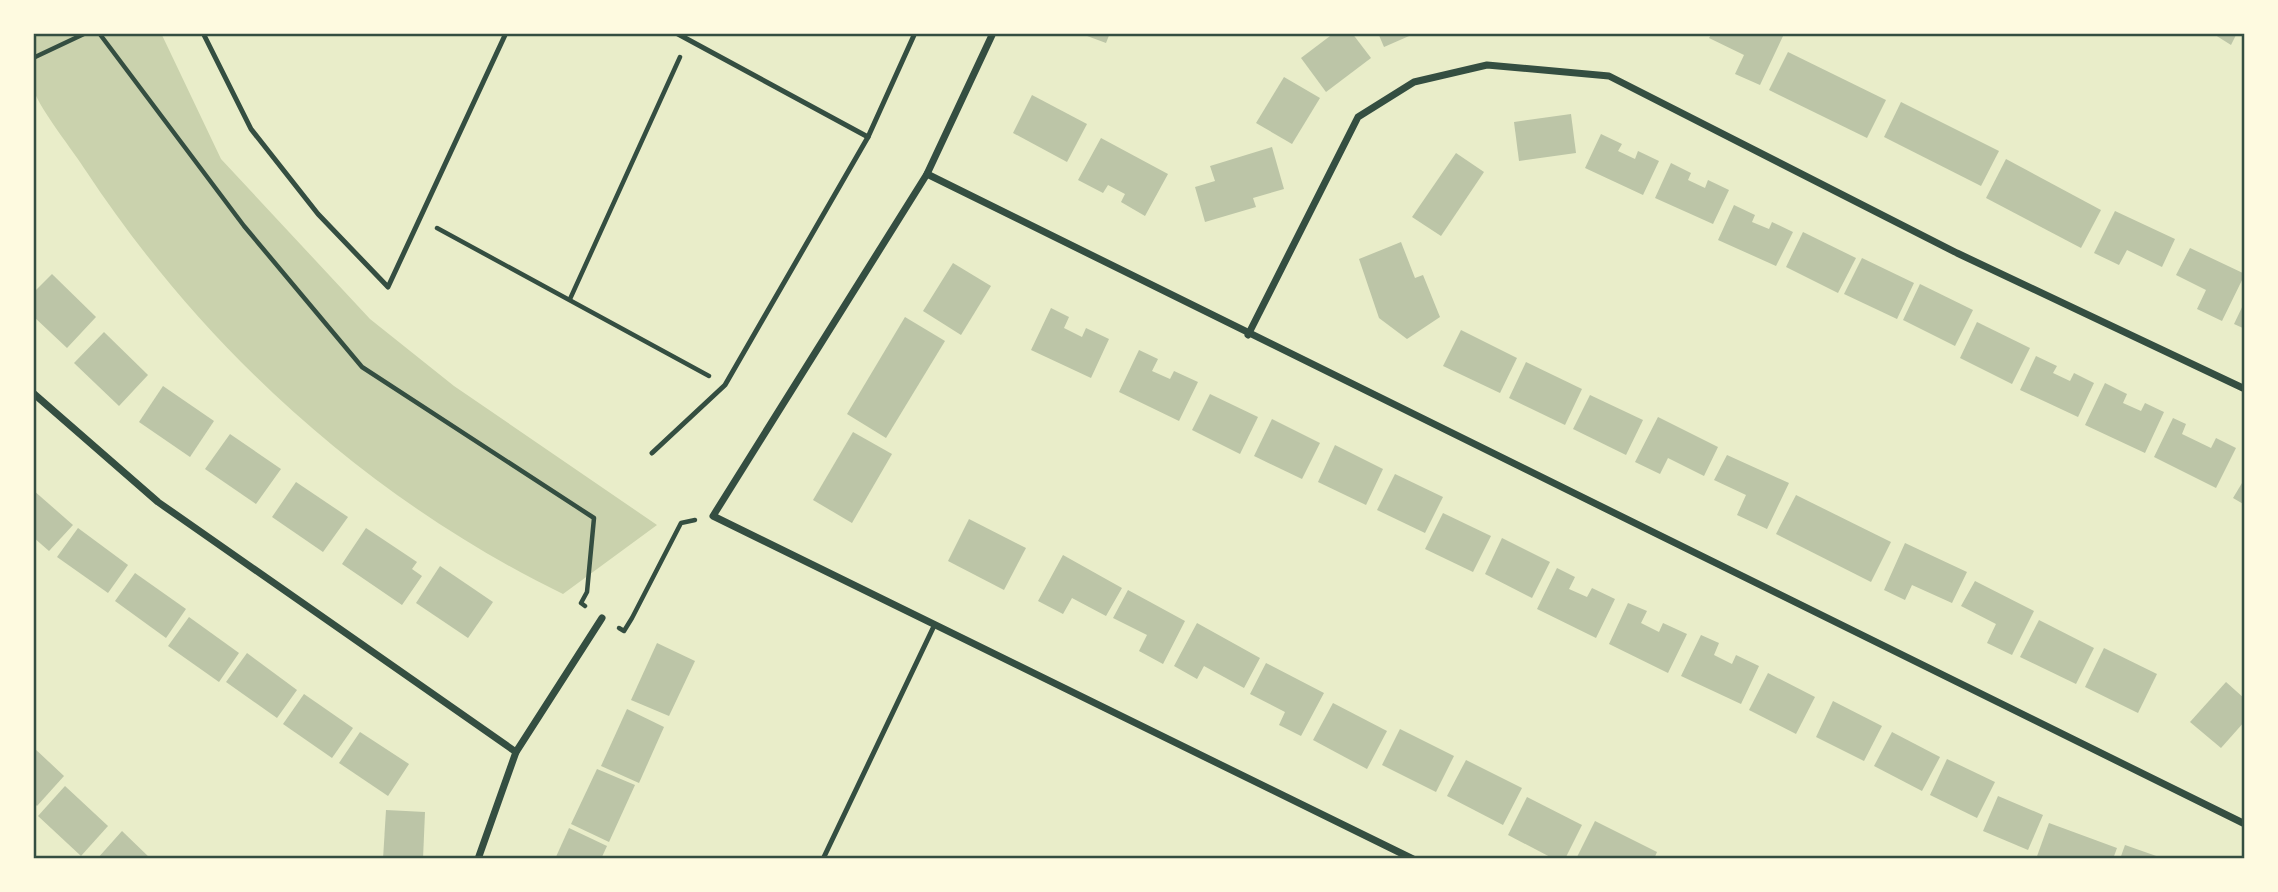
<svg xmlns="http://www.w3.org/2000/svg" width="2278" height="892" viewBox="0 0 2278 892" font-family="'Titillium Web',sans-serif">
<rect width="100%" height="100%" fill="#e9edc9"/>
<path fill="#cad2ad" d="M33 33H161L221 159 370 319 454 386 657 525 563 594C370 500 204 350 86 171 74 152 40 109 34 91 28 76 33 50 33 33Z"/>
<g fill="#bcc5a7">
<polygon points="1079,33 1110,33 1106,43"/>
<polygon points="1334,33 1352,33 1371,58 1326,92 1301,58"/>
<polygon points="1378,33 1416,33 1384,47"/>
<polygon points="1712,33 1776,33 1783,36 1760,85 1735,74 1744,55 1709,38"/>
<polygon points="2212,33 2237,33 2231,45"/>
<polygon points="1788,52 1886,100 1867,138 1769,90"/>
<polygon points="1284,77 1320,98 1292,144 1256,123"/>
<polygon points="1032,95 1087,124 1067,162 1013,133"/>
<polygon points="1901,102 1999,151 1981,186 1884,137"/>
<polygon points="1571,114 1576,153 1519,161 1514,122"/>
<polygon points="1601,134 1622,144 1618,151 1635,159 1638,151 1659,161 1643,195 1585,168"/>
<polygon points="1101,138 1168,174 1145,216 1121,202 1125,194 1108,185 1103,193 1078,180"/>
<polygon points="1272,147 1284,189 1253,198 1256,207 1205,222 1195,187 1215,181 1210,166"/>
<polygon points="1456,153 1484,172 1441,236 1412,217"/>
<polygon points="2006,159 2101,210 2081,248 1986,198"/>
<polygon points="1671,163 1691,173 1688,180 1705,188 1708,180 1729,190 1713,224 1655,198"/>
<polygon points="1734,205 1755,215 1752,222 1769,229 1772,222 1793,232 1776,266 1718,240"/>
<polygon points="2115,211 2175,239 2162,267 2127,250 2119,265 2094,253"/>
<polygon points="1803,232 1856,258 1838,293 1786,267"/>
<polygon points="1401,242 1415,278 1423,275 1440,317 1407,339 1379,318 1359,259"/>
<polygon points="2190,248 2245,274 2222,321 2197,309 2206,290 2176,275"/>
<polygon points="1862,258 1914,283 1897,319 1844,294"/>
<polygon points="953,263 991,286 961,335 923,311"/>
<polygon points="52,274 96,317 67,348 33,316 33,293"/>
<polygon points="1920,284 1973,310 1955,346 1903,320"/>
<polygon points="2245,301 2245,329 2234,324"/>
<polygon points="1051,308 1069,317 1064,328 1082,337 1086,328 1109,339 1091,378 1031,350"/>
<polygon points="905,317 945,341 886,438 847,414"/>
<polygon points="1977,322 2030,348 2012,384 1960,358"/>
<polygon points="1461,330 1517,358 1500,393 1443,366"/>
<polygon points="104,332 148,375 119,406 74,363"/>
<polygon points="1139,350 1158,359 1152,371 1170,379 1174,371 1198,382 1179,421 1119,392"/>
<polygon points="2036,356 2057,366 2053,373 2070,381 2074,373 2094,383 2078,417 2020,390"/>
<polygon points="1526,362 1582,389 1565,425 1509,398"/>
<polygon points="2105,383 2127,394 2123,403 2141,411 2145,403 2164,412 2145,453 2085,425"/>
<polygon points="163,386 214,421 190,457 139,422"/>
<polygon points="1210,394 1258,417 1240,454 1192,430"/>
<polygon points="1590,395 1643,420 1626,455 1573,429"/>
<polygon points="1658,417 1718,447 1704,476 1668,458 1660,474 1635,462"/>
<polygon points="2173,418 2186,424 2182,434 2211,448 2216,438 2236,448 2216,488 2154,457"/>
<polygon points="1272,419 1320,443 1302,479 1254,456"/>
<polygon points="853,432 892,454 852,523 813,500"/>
<polygon points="230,434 281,469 256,504 205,469"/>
<polygon points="1335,445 1383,469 1366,505 1318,482"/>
<polygon points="1727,455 1789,483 1767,529 1737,515 1746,495 1714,480"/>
<polygon points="1395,474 1443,497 1425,533 1377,510"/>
<polygon points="2245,478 2245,505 2233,498"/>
<polygon points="296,482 348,517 323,552 272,517"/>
<polygon points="33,490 73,525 49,551 33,537"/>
<polygon points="1796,495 1891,542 1871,582 1776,534"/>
<polygon points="1443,513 1491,536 1473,572 1425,549"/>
<polygon points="969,519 1026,548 1004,590 948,561"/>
<polygon points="78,528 128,565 108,593 57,557"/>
<polygon points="366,528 417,562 412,569 422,576 402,605 342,564"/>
<polygon points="1502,538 1550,562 1532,598 1485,574"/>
<polygon points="1905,543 1967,572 1952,603 1912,585 1905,600 1884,590"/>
<polygon points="1063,555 1122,588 1106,616 1072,598 1063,614 1038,601"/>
<polygon points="440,566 493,602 468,638 416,603"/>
<polygon points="1557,568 1575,577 1569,589 1587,597 1592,588 1615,599 1596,638 1537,609"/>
<polygon points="135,573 186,609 166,638 115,601"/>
<polygon points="1975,581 2034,611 2012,655 1987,643 1996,624 1961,606"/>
<polygon points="1128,590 1185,621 1163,664 1139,651 1147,635 1113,618"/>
<polygon points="1628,603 1647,611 1641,623 1659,632 1663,623 1687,634 1668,673 1609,644"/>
<polygon points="189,617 239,653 219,682 168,646"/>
<polygon points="2039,620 2094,648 2076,684 2020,657"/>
<polygon points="1197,623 1260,658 1244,688 1204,666 1197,679 1174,666"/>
<polygon points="1701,635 1719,643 1714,655 1732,664 1736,655 1759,666 1741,704 1681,676"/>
<polygon points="657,643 695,661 669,716 631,700"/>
<polygon points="2104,648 2157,674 2138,713 2085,687"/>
<polygon points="247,653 297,690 277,718 226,682"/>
<polygon points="1266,663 1324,693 1301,736 1279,725 1285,712 1250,694"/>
<polygon points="1768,673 1815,697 1796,734 1749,710"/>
<polygon points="2226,682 2245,699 2245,721 2221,748 2190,722"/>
<polygon points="304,694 353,728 332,758 283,724"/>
<polygon points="1833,701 1882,726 1864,761 1816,737"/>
<polygon points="1333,703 1387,731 1367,769 1313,740"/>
<polygon points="627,709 664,727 639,783 601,766"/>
<polygon points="1400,729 1454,756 1436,792 1382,765"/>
<polygon points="360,732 409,764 388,796 339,763"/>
<polygon points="1892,732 1940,757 1922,791 1874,766"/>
<polygon points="33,747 64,776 37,806 33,802"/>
<polygon points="1947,759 1995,782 1977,818 1930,795"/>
<polygon points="1466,760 1522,788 1503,825 1447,796"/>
<polygon points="597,769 635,785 609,842 571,824"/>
<polygon points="65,786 108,826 81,856 38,816"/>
<polygon points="1998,796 2043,815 2028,850 1983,831"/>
<polygon points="1527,797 1582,825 1565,859 1554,859 1508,835"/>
<polygon points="386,810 425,812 423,859 383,859"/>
<polygon points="1595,821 1657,852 1654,859 1576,859"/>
<polygon points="2049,823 2117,848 2113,859 2036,859"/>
<polygon points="569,828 607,846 601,859 555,859"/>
<polygon points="122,831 151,859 97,859"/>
<polygon points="2125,845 2162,858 2162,859 2120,859"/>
</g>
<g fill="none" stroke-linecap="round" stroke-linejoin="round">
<g stroke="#344e41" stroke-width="4.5">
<polyline points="99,33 244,226 362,367 594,518 587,592 581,603 585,606"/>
<polyline points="33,58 86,33"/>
<polyline points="437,228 709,376"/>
<polyline points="570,299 680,57"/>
<polyline points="619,628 624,631 632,618 681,523 695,520"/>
</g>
<g stroke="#344e41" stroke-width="5">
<polyline points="203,33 251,129 318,214 388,287 506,33"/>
<polyline points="676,33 868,137"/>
<polyline points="652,453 725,385 868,137 915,33"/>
<polyline points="823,859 934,626"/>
</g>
<g stroke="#344e41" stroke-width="7">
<polyline points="993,33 927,174 713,516 1413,859"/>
<polyline points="927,174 2245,824"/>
<polyline points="1248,335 1358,117 1414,82 1487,65 1609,76 1957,253 2245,389"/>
<polyline points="33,393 158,502 516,752"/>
<polyline points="478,859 516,752 602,618"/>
</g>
</g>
<rect width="2278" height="892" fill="none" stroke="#fefae0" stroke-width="70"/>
<rect x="35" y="35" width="2208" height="822" fill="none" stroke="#344e41" stroke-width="2.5"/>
</svg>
